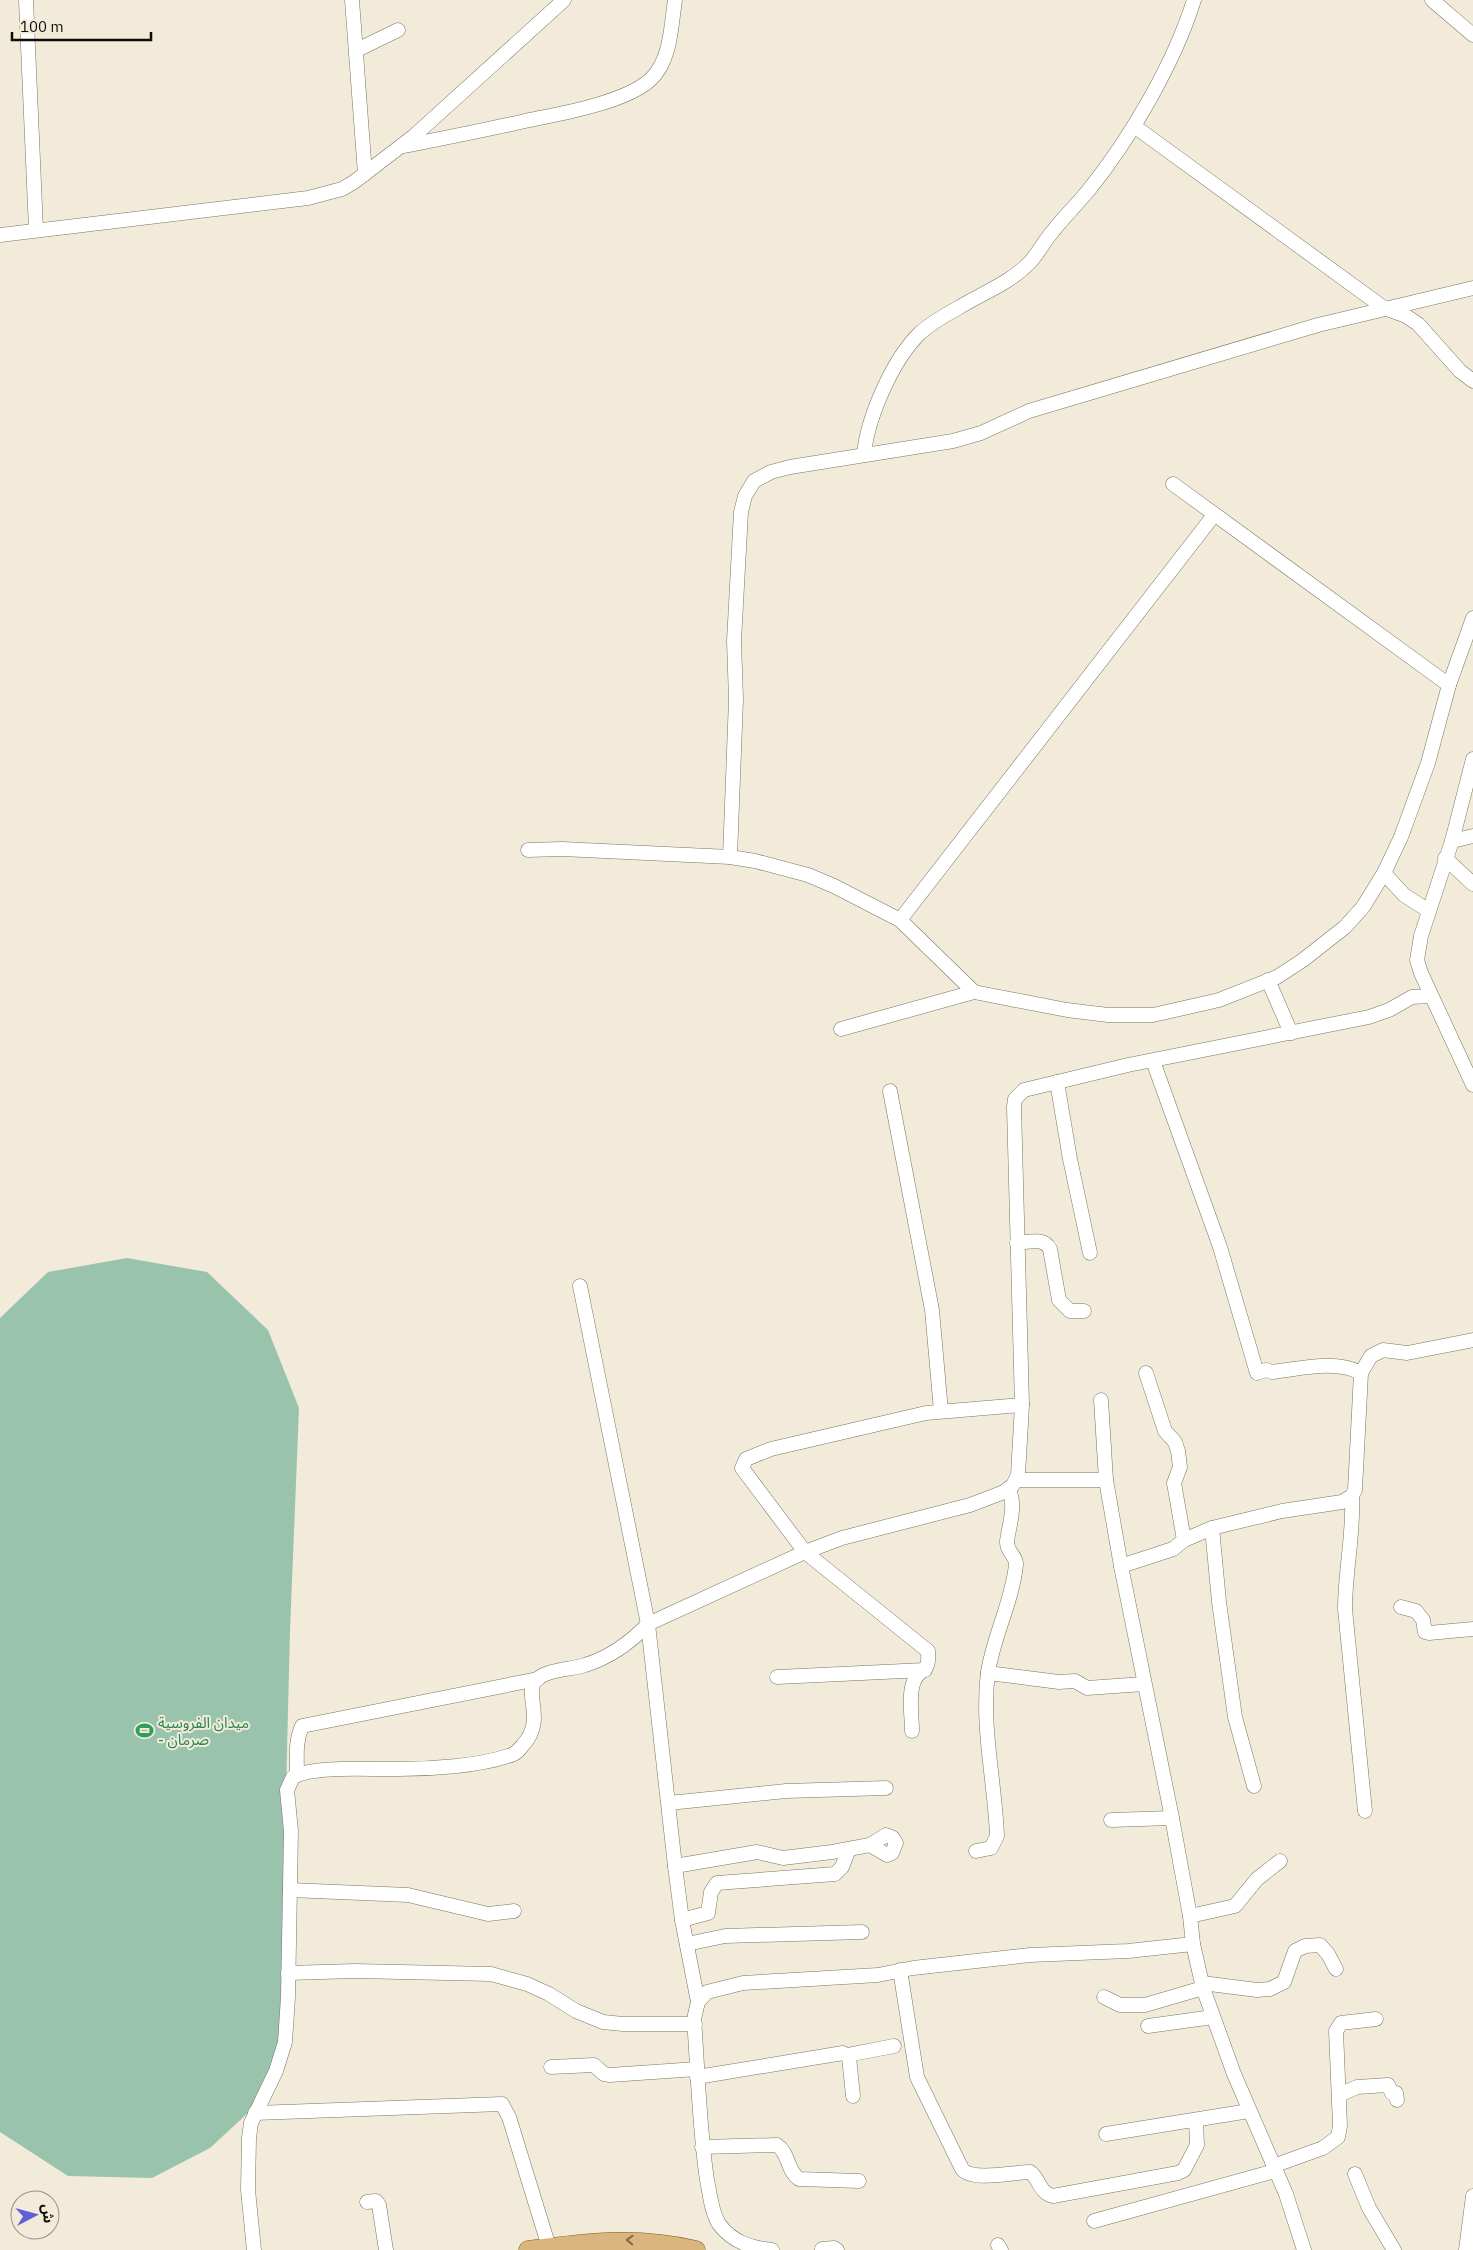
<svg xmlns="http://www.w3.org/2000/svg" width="1473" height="2250" viewBox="0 0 1473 2250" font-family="'IBM Plex Sans','Noto Sans Arabic',sans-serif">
<rect width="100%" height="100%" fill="#f2ebda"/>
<polygon fill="#9ac3ae" points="127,1258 207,1272 268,1330 299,1408 290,1631 280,2033 273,2065 251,2110 210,2148 152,2178 68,2176 0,2132 0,1318 48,1272"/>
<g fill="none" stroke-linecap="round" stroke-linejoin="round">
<defs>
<g id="minor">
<polyline points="26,0 36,230"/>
<polyline points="352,0 365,174"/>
<polyline points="1432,0 1473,35"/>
<polyline points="357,50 398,30"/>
<polyline points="1134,126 1384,308 1406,316 1418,324 1460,371 1473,381"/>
<path d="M404 146C444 138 485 130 525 121 558 114 626 103 651 79 671 60 671 26 675 0"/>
<polyline points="0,235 308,198 342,189 354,182 414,136 564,0"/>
<path d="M864 455C867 418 893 359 920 333 930 324 945 315 958 308 982 293 1011 283 1031 261 1039 252 1045 240 1053 231 1064 217 1077 204 1088 191 1130 139 1174 64 1194 0"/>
<polyline points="1173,484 1449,685"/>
<polyline points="1473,759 1452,841 1421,936 1417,960 1421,973 1473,1085"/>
<polyline points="1452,841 1473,836"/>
<polyline points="528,850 562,849 730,857 755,861 808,875 834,886 900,920 974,992"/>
<polyline points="730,857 736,699 734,641 741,512 745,496 754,481 771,472 790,467 953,441 981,433 1029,411 1318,325 1473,288"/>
<polyline points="1445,858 1473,884"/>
<polyline points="1384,873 1404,895 1429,911"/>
<polyline points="900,920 1214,515"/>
<polyline points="1268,980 1291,1033"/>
<polyline points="841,1029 974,992 1067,1010 1108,1015 1153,1015 1219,1000 1277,977 1303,960 1345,927 1363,907 1384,873 1401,837 1428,763 1449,685 1473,618"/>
<path d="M1153 1061 1220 1247 1257 1373 1266 1370 1272 1372C1300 1369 1335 1359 1361 1373"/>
<polyline points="1057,1082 1070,1159 1090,1253"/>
<polyline points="890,1091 932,1310 941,1411"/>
<path d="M1017 1243C1029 1242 1044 1237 1050 1249L1059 1300 1070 1311H1084"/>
<polyline points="580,1286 648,1624 675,1866 682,1920 698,2002"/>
<polyline points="1146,1373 1165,1431 1175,1442 1178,1451 1180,1467 1174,1483 1184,1540"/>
<polyline points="1101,1400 1106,1480"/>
<polyline points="1016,1480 1106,1480 1121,1566 1172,1818 1190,1916 1193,1944 1203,1988 1234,2074 1286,2194 1304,2250"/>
<path d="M1352 1496C1354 1533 1345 1571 1345 1609L1365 1811"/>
<polyline points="1212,1528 1219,1602 1235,1717 1254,1786"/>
<polyline points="1121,1566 1173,1549 1184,1540 1212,1528 1282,1511 1342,1502 1352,1496 1355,1490 1361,1373 1371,1356 1383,1350 1407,1353 1473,1340"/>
<polyline points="1401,1607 1416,1611 1423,1620 1425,1632 1429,1633 1473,1629"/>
<polyline points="988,1673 1059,1682 1075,1681 1087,1688 1144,1684"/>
<polyline points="777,1677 925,1670"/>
<path d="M912 1731C912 1716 908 1695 914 1681 920 1666 930 1675 928 1651L805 1552 742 1468 746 1459 771 1449 926 1413 1022 1405"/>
<path d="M297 1774C297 1757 295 1742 302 1726L538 1679"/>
<polyline points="669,1803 786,1791 886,1788"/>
<polyline points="1111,1820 1172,1818"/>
<path d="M976 1851 991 1848 997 1836C995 1782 981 1727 988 1672 994 1635 1012 1602 1016 1565 1017 1556 1006 1552 1007 1541 1009 1526 1017 1503 1008 1489"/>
<polyline points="675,1866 757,1852 783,1858 832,1852 870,1845 886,1835 893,1838 896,1843 892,1853 887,1855 870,1845"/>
<polyline points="290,1890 408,1895 488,1914 514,1911"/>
<polyline points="1190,1916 1235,1906 1257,1879 1280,1861"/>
<polyline points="682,1920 708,1913 711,1892 717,1883 835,1874 842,1867 849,1849"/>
<polyline points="687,1944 725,1936 862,1932"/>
<path d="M900 1970 917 2077 962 2169C972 2182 1014 2172 1030 2172 1040 2179 1039 2193 1053 2196L1178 2173 1184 2170 1197 2145 1196 2120"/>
<polyline points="288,1973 355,1971 491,1974 527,1984 549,1994 576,2011 603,2022 623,2024 695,2024"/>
<polyline points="1202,1983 1257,1990 1270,1989 1284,1982 1295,1951 1305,1946 1320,1945 1328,1954 1336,1969"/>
<polyline points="1104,1997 1120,2005 1145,2005 1203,1988"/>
<polyline points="1148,2026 1213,2017"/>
<polyline points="847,2055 894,2046"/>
<polyline points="551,2067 594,2065 604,2074 610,2075 697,2069"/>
<polyline points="697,2077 843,2053 849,2057 853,2096"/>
<polyline points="1339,2095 1357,2087 1388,2085 1392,2093 1396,2093 1397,2100"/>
<polyline points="255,2113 502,2104 509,2117 549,2247"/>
<polyline points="1106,2134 1249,2111"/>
<path d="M702 2147 777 2145C789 2153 787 2171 799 2179L859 2181"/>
<polyline points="1273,2166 1323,2148 1338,2137 1340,2126 1336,2031 1341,2023 1376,2019"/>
<polyline points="1355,2174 1369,2208 1394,2250"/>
<polyline points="367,2202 376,2201 379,2205 386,2250"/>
<polyline points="1094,2221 1275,2171"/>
<polyline points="998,2245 1001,2250"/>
<polyline points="822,2249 834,2248 837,2250"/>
<path d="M254 2250 248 2190 249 2138 251 2123 276 2071 285 2042 288 1997 291 1831 287 1790 293 1777C315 1765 373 1770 399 1769 431 1769 478 1766 508 1756 515 1755 519 1750 523 1745 546 1720 524 1694 535 1681 546 1669 570 1670 585 1665 611 1657 630 1643 648 1624L805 1552 842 1538 970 1505 1004 1492 1013 1485 1018 1475 1022 1405 1014 1107 1015 1099 1024 1090 1128 1065 1369 1017 1389 1010 1412 997 1431 996"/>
<path d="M772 2250C751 2248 732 2242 719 2224 711 2211 710 2194 707 2180 699 2126 698 2072 694 2019L698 2002 707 1992 743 1983 878 1975 913 1968 1030 1955 1128 1951 1193 1944"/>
<polyline points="1466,2250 1473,2196"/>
</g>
<path id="major" d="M528 2250C588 2242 636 2236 696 2250"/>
</defs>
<use href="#minor" stroke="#7a7465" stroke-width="15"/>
<use href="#major" stroke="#845a1c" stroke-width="19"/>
<use href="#minor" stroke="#fff" stroke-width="14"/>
<use href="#major" stroke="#dbb57e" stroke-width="18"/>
</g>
<defs><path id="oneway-chevron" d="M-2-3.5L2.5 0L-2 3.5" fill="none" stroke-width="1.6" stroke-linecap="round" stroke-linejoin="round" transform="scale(1.25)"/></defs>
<use stroke="#7f6948" href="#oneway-chevron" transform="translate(630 2240) rotate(-178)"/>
<defs>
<symbol id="stadium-bare" viewBox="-9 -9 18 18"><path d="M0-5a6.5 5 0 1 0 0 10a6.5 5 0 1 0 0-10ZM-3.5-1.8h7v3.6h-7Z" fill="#2e9e5b" stroke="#f2ebda" stroke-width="2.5" paint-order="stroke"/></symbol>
</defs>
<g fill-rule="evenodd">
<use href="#stadium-bare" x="132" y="1718" width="25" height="25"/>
</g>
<g text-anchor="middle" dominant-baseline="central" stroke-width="4" stroke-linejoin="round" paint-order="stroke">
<g font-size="15" fill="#27864d" stroke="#f2ebda" text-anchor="start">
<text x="158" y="1722">ميدان الفروسية<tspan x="158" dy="17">- صرمان</tspan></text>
</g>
</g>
<g transform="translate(35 2215) rotate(84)"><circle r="24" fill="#f2ebda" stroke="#979286"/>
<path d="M0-4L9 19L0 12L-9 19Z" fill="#5f5fd7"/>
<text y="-8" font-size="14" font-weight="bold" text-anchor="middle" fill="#0e0c07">ش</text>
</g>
<path d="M12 32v8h139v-8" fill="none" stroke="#0e0c07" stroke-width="2.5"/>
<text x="20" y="32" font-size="15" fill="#0e0c07" stroke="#f2ebda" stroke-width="4" paint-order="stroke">100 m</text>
</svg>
